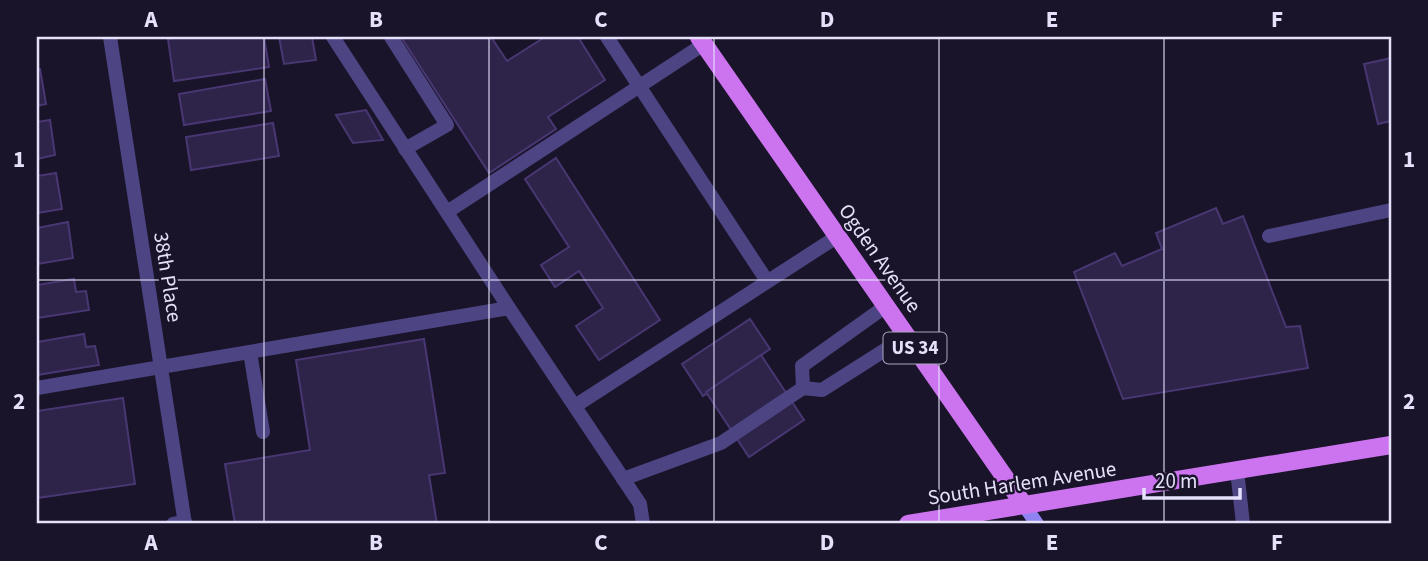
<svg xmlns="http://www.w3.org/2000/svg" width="1428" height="561" viewBox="0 0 1428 561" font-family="'Source Sans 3',sans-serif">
<rect width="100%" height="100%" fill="#1a142a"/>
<g fill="#2e2349" stroke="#483772" stroke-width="2">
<polygon points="184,37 264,37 269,67 174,81 168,39"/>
<polygon points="279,37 312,37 316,60 284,64"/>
<polygon points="401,37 491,37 507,61 545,37 578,37 605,80 548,117 556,129 489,173"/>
<polygon points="1391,58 1391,121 1378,124 1364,64"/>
<polygon points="40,69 46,104 37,106 37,70"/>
<polygon points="265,79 271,111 184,125 179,94"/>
<polygon points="366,110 383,140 353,143 336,115"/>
<polygon points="50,120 55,155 37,159 37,122"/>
<polygon points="273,123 279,156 191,170 186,137"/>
<polygon points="556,158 660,320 599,360 576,326 603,308 579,271 555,287 541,265 569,247 525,179"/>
<polygon points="56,173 62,209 37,213 37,176"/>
<polygon points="1216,208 1223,224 1243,216 1286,327 1300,326 1308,368 1123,399 1074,272 1115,253 1122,266 1162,249 1156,233"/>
<polygon points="68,222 73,258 37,264 37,228"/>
<polygon points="74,279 76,292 86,291 89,310 37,318 37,285"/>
<polygon points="750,319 770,349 703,396 682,364"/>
<polygon points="84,334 86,347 95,346 99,365 37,375 37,342"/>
<polygon points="424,339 445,473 429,475 437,524 235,524 225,464 310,450 296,360"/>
<polygon points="761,355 804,420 749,457 706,392"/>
<polygon points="123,398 135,484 37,498 37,411"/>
</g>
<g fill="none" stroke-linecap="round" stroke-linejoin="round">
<g stroke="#4d4583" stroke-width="14">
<polyline points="333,37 509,308 640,504 643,524"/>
<polyline points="391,37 447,125 405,149"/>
<polyline points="607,37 767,281"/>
<polyline points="447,212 704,44"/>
<polyline points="1269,236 1391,210"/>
<polyline points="250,352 263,432"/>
<polyline points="37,388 509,308"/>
<polyline points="803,388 802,366 886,306"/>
<polyline points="575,406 838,236"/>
<polyline points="1237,470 1243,524"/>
<polyline points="623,479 721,443 803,388 822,390 907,336"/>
<polyline points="173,524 185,522"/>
</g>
<polyline stroke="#4d4583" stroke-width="14" points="110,37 185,524"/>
<polyline stroke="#8f83f1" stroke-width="14" points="1024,505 1037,524"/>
<g stroke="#cc74ef" stroke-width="18">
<polyline points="699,37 1024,505"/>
<polyline points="908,524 1391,445"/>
</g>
</g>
<path fill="none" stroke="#e6e1fb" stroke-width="2" stroke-opacity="0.55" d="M264 37V524M489 37V524M714 37V524M939 37V524M1164 37V524M37 280H1391"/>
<g text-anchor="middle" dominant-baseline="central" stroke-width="5" stroke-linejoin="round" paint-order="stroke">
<rect fill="#1a142a" stroke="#a9a4bc" stroke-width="2" x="883.5" y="332.5" width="63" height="31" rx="5"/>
<g font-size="19" font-weight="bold" fill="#e6e1fb">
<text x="915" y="348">US 34</text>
</g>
<g font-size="21" fill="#e6e1fb" stroke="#1a142a">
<text transform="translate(880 258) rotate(55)">Ogden Avenue</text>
<text transform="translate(168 277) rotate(81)">38th Place</text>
<text transform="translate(1022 483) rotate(-9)">South Harlem Avenue</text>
</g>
</g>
<rect width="1428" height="561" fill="none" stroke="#1a142a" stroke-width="77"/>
<path d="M1144 488v10h96v-10" fill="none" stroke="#e6e1fb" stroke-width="3.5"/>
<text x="1155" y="488" font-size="21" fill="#e6e1fb" stroke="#1a142a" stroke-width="5" paint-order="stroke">20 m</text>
<rect x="38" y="38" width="1352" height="484" fill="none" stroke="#e6e1fb" stroke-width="2.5"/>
<g font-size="23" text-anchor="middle" font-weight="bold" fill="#e6e1fb">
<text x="151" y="27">A</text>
<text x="376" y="27">B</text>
<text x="601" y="27">C</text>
<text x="827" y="27">D</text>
<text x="1052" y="27">E</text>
<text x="1277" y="27">F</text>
<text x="19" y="167">1</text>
<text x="1409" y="167">1</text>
<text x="19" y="409">2</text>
<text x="1409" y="409">2</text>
<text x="151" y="550">A</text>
<text x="376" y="550">B</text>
<text x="601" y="550">C</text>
<text x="827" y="550">D</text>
<text x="1052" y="550">E</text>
<text x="1277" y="550">F</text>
</g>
</svg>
